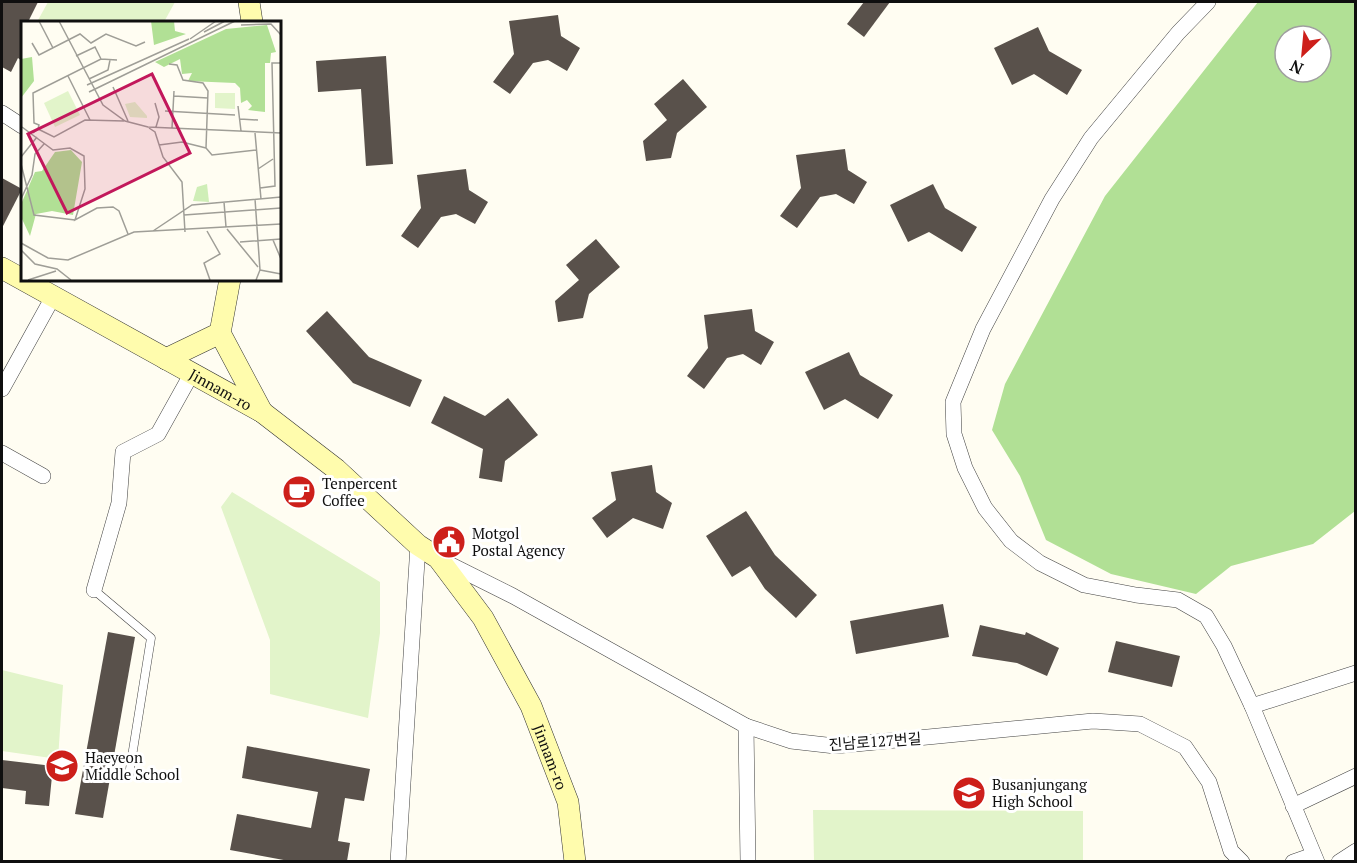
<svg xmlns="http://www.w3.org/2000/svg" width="1357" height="863" viewBox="0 0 1357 863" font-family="'PT Serif','Noto Sans KR',serif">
<rect width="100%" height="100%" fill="#fffdf2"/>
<path fill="#b1e095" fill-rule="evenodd" d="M1258 2H1355V511L1313 544 1231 566 1196 594 1111 574 1046 540 1020 476 992 430 1005 384 1105 196ZM1285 36H1321V72H1285Z"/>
<g fill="#e2f4ca">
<polygon points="48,2 175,2 164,22 37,22"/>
<polygon points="232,492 380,582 380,633 368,718 270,694 270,640 221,507"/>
<polygon points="2,670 63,685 58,759 2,751"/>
<polygon points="813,810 1083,811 1083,861 814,861"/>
</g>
<g fill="#59514b">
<polygon points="2,2 38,2 28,22 22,22 22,61 18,58 11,72 2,67"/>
<polygon points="864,2 890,2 864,37 847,24"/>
<polygon points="558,15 561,36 580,48 567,71 548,60 533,63 510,94 493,82 514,54 509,21"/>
<polygon points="1038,27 1049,51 1082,70 1067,95 1034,74 1012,85 994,48"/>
<polygon points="386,56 393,164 366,166 361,89 318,92 316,61"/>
<polygon points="683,79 707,107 677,133 671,158 646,161 643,141 667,120 654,104"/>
<polygon points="845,149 848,170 867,182 854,204 836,194 820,197 797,228 780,216 801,188 796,155"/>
<polygon points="466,169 469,190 488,202 475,224 456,214 441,217 418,248 401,236 421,208 417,175"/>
<polygon points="2,178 22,189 2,228"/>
<polygon points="933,184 945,208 977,227 962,252 929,232 908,242 890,205"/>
<polygon points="596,239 620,267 589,294 583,318 558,322 555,301 579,280 566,265"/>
<polygon points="752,309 755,331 774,342 761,365 743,354 727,358 704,389 687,376 708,348 704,315"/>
<polygon points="327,311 369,357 422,380 410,407 353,383 306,331"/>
<polygon points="849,352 860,375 893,395 878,419 845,399 824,410 805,372"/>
<polygon points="444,396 485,416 508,398 538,435 505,461 502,482 479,478 483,449 431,423"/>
<polygon points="652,465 656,492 672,503 663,529 633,518 607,538 592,518 616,500 611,472"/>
<polygon points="746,511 775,555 817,595 796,618 765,589 750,566 732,577 706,536"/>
<polygon points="943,604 949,637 856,654 850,621"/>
<polygon points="980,625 1025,635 1026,632 1059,648 1047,676 1017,663 972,656"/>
<polygon points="108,632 135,637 103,818 75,814"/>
<polygon points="1116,641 1180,656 1172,687 1108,672"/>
<polygon points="247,746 370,769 364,801 345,798 338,841 350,843 347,861 289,861 230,850 237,814 311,828 318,792 242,778"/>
<polygon points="2,760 53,766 49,806 25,804 26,791 2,788"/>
</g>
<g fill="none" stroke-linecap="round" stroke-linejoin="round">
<defs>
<polyline id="lane" points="94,590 151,638 129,775"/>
<g id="street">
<polyline points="1208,2 1178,33 1091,138 1052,199 983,329 953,402 954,434 965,468 985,508 1011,541 1040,563 1084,585 1136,595 1178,600 1206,616 1224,646 1252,706 1317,862"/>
<polyline points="2,113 22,126"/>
<polyline points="2,389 53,297"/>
<polyline points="2,453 43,476"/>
<polyline points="443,561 513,596 746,726 791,741 835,746 1093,721 1140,724 1185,747 1209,782 1231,851 1242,862"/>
<polyline points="94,590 119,503 123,452 158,434 192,373"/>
<polyline points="1252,706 1356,673"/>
<polyline points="746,726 748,862"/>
<polyline points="1293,806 1356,776"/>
<polyline points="398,862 418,545"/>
<polyline points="1293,862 1313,855"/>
<polyline points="1339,862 1356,851"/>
</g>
<g id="secondary">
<polyline points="249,2 252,22"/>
<path id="s1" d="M2 268 262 412 336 469 418 545 438 558 483 618 531 706 568 802 575 862"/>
<polyline points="230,279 220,333 262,412"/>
<polyline points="166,359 220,333"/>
</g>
</defs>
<use href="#lane" stroke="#424242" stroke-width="9"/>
<use href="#street" stroke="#424242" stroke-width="16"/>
<use href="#secondary" stroke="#313131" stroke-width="22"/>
<use href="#lane" stroke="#fff" stroke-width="8"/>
<use href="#street" stroke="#fff" stroke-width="15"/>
<use href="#secondary" stroke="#fffcad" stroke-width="21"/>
</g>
<defs>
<symbol id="cafe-disc" viewBox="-11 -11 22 22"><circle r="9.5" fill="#cd1f1a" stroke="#fff"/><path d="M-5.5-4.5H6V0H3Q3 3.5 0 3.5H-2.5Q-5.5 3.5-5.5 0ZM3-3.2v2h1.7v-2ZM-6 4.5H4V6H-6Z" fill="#fff"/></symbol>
<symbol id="civic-disc" viewBox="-11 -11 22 22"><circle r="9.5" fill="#cd1f1a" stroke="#fff"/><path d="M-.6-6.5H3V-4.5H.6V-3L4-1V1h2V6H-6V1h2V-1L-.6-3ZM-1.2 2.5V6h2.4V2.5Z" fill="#fff"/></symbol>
<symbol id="school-disc" viewBox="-11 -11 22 22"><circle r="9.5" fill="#cd1f1a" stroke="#fff"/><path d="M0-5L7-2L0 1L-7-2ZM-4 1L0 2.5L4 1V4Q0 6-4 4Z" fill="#fff"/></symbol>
</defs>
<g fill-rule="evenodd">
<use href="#cafe-disc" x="280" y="473" width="38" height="38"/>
<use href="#civic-disc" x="430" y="523" width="38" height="38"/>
<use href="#school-disc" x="43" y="747" width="38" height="38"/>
<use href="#school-disc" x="950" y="774" width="38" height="38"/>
</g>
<g text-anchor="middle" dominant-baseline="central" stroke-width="6" stroke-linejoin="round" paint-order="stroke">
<g font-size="15" fill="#0f0f0f" stroke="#fff">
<text stroke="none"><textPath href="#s1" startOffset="250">Jinnam-ro</textPath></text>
<text transform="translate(875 741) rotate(-4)">진남로127번길</text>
<text stroke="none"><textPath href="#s1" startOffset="756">Jinnam-ro</textPath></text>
</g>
<g font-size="15" fill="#0f0f0f" stroke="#fff" text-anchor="start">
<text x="322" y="483">Tenpercent<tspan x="322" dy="17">Coffee</tspan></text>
<text x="472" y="533">Motgol<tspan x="472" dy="17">Postal Agency</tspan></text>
<text x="85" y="757">Haeyeon<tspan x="85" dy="17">Middle School</tspan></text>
<text x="992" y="784">Busanjungang<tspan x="992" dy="17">High School</tspan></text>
</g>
</g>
<g transform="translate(21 21)">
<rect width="260" height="260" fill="#fffdf2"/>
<path d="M186 163 188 181 172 180 176 166Z" fill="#cfeeb7"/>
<path d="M130 0H153L154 10 165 13 133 24ZM246 4 255 31 250 32 249 42H244V91L227 89 231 85 226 79 220 82 219 67 214 62 167 60 171 52 161 53 159 38 143 46 134 41 205 8ZM11 36 13 60 0 77V38ZM50 129 61 141 52 194 31 190 15 193 9 215 1 198V181L14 151 21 150 34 131Z" fill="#b1e095"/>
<path d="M47 70 59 94 34 106 23 82ZM194 72H214V88L194 87ZM114 81 126 95V97L109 96 104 83Z" fill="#e2f4ca"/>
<path fill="none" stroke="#9f9e97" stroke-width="1.5" d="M18 0 32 27M38 0 82 84 104 100 127 106 260 112M220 4 250 3 260 14M183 11 204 0M169 18 195 0M11 22 18 34 59 13 70 22 85 13 115 25 124 21M55 35 74 26 80 38M148 43 156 44 162 59 182 62 187 70 185 127 191 134 236 129M47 55 69 99M68 58 87 49 89 39M66 64 168 18M92 66 107 100M68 71 214 0M153 75 187 77M134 82 138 96 135 106M217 85 220 110M144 90 214 94M219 98 237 99M1 106 32 129 49 127 63 135 64 168 54 199 76 187 92 186 98 190 107 213M128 107 134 111 142 136 161 161 164 211M151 107 153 70M17 108 18 104 13 102 12 72 80 38 96 39M12 112 17 108 33 116 64 99 103 100M234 112 240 178M138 124 161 121 185 127M0 136 16 116M0 143 13 194 54 199M237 148 252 138M239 167 254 165 251 42H260M0 178 11 154 14 133 23 123M234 178 239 249 235 259M203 181 205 206M163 194 260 187M206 208 237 246M132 210 171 184 260 176M186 210 199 233 183 242 189 259M252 219 260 238M219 221 260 218M0 222 27 237 47 239 113 211 260 203M0 229 14 243 36 248 50 259M239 249 260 253M7 259 35 250"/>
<path fill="#c2185b" fill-opacity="0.15" stroke="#c2185b" stroke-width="3" d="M131 53 169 132 46 192 7 113Z"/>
<rect width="260" height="260" fill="none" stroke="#0f0f0f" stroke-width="3"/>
</g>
<rect width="1357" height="863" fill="none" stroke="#0f0f0f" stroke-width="6"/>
<g transform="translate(1303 54) rotate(206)"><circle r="28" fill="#ffffff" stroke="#9f9f9f" stroke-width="1.5"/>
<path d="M0-4.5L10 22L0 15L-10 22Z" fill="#cd1f1a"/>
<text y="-9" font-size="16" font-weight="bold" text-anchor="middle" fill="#0f0f0f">N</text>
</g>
</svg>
